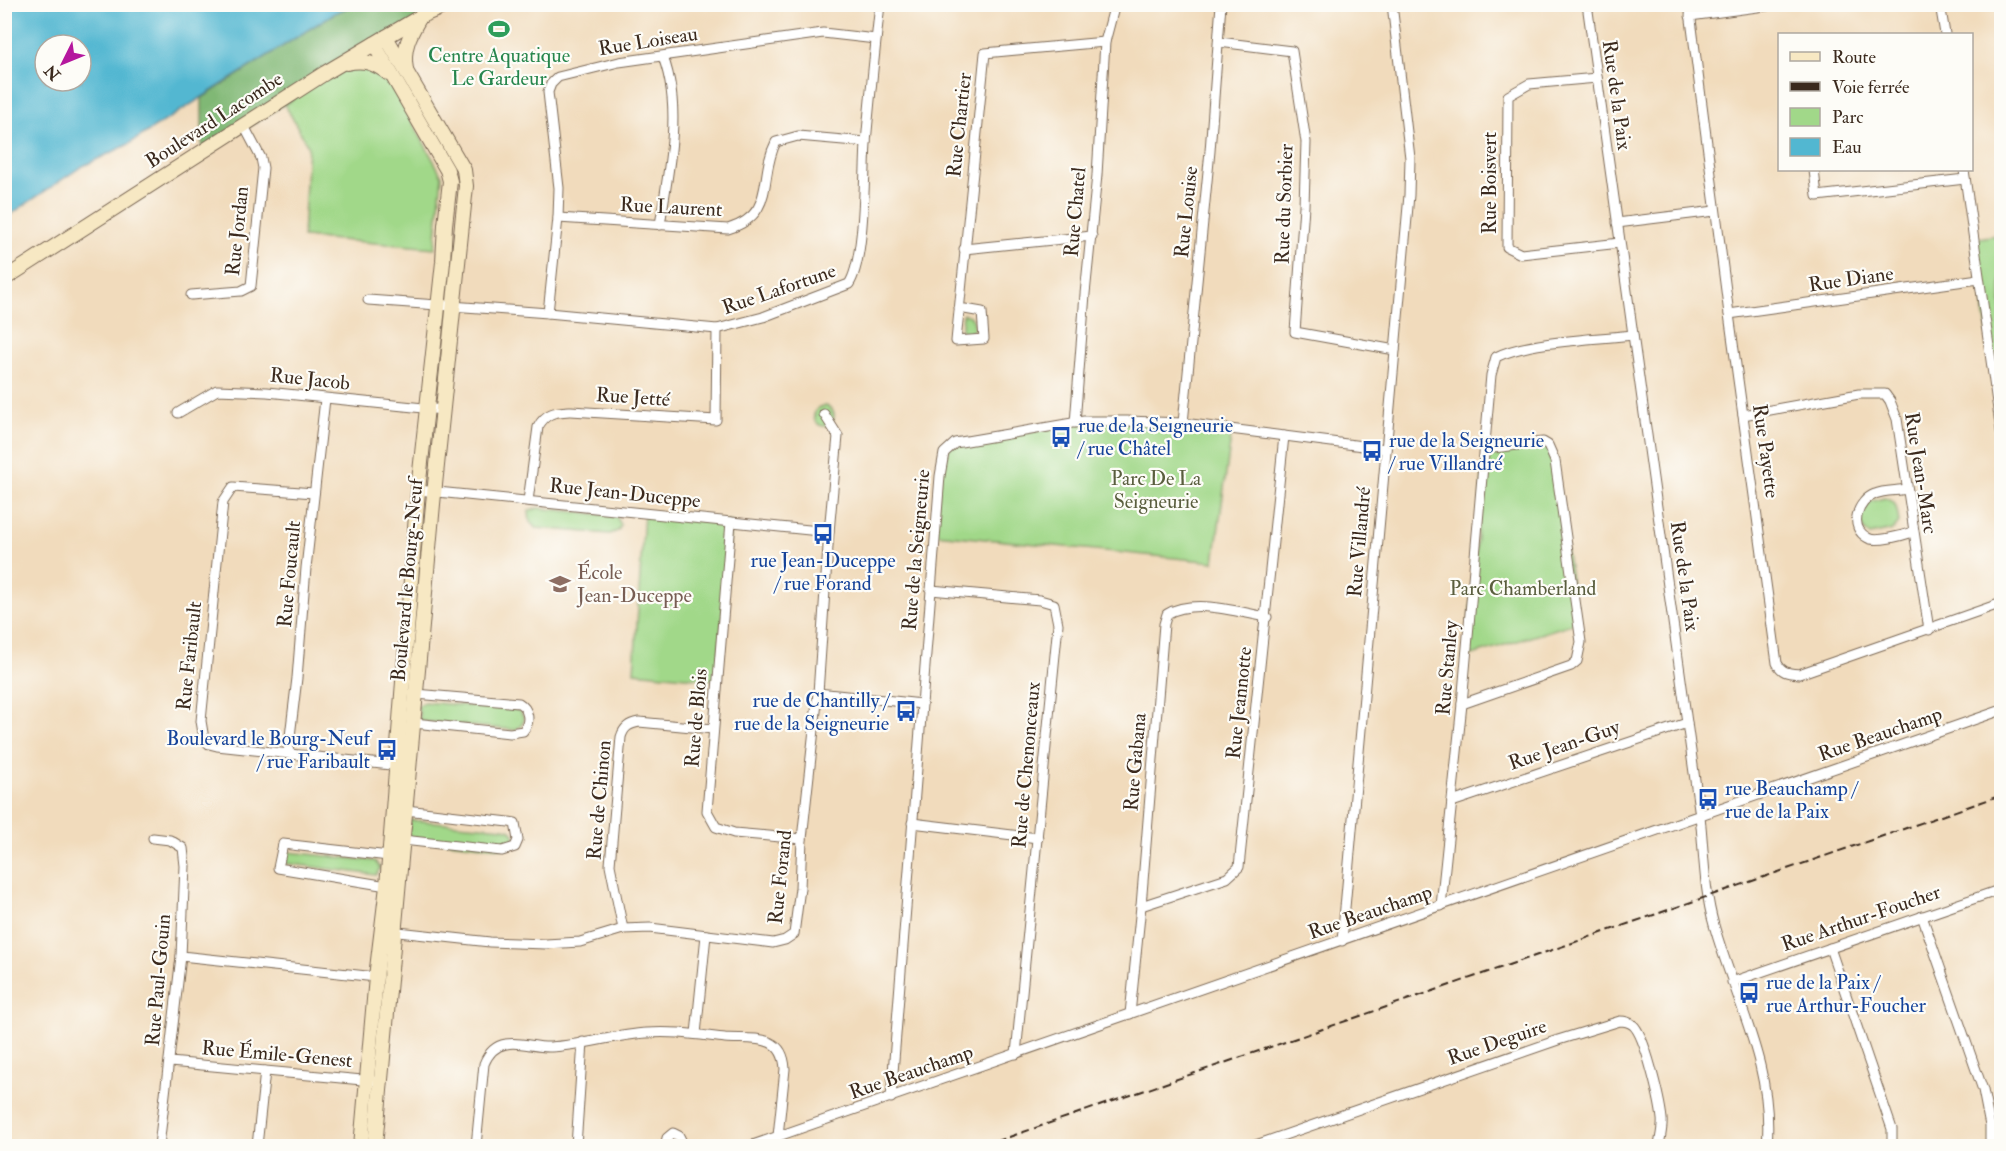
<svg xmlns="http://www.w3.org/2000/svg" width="2006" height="1151" viewBox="0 0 2006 1151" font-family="'IM FELL Double Pica',serif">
<rect width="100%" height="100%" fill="#fdfcf7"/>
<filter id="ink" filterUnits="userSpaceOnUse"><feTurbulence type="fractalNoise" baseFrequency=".0167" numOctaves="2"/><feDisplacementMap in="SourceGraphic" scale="12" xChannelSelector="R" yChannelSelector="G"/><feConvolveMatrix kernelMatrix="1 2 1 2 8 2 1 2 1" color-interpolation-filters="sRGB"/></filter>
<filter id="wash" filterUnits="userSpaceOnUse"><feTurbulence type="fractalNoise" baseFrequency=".008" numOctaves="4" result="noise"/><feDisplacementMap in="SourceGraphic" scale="24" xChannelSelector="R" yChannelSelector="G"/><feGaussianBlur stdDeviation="1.35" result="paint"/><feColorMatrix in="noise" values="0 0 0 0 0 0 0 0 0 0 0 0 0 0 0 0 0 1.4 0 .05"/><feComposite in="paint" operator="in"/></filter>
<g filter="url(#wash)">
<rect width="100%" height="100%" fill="#f1dbbc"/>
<g fill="#a1d889" stroke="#6e8154" stroke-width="1.5">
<polygon points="363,68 391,83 442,176 435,248 303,237 308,146 285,105 334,71"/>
<polygon points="2001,234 2001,378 1994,379 1974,239"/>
<path d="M963 314C977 316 977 329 967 336L961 335Z"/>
<circle cx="824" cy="416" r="10"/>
<polygon points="1088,421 1232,429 1214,562 936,534 939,475 950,446"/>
<polygon points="1549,446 1578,622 1466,657 1485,449"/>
<path d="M1884 498C1898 500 1897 511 1899 523L1893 530 1870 535C1855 525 1859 517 1865 503Z"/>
<polygon points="538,508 616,516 621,525 618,531 610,534 536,528 530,522 529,511"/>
<polygon points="644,513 731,522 717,680 634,672"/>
<path d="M424 702 518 710C527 718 525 724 515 730L420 721 418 706Z"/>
<polygon points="410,820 504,828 511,830 515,836 512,846 501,848 412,838 407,834"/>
<polygon points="288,852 375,861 380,868 376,875 283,863 282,858"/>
</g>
<polygon fill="#80b875" stroke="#5e714a" stroke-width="1.5" points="353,5 451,5 423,15 202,157 202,98 333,14"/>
<path fill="#52b7d1" stroke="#467078" stroke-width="1.5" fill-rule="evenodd" d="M15 5V4L353 5 333 14 127 145 81 167 5 218V12ZM45 45H81V81H45Z"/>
</g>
<g filter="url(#ink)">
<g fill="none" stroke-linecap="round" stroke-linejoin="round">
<defs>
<g id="street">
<path d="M1587 4 1700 816C1704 852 1704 891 1714 925 1735 1000 1774 1066 1767 1146"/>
<path d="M1689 4 1729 314 1777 663C1782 673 1788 673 1799 674L2002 603"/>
<polyline points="1940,4 1945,34"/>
<polyline points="1690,16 1780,4"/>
<polyline points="1219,42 1292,51 1306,142 1304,206 1295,332 1395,350"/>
<polyline points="1597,78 1529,84 1508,96 1507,247 1521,254 1620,243"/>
<polyline points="1814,170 1817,196 1965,179"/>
<polyline points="1964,170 2002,438"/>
<path d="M558 218 728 229C777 214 758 177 776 142L798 136 866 142"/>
<polyline points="1617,223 1715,211"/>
<path d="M660 225C668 171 683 110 663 57"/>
<polyline points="964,249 1092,236"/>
<polyline points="191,295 241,291 251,286 263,168 261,158 243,124"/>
<path d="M368 300 548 313 717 329 763 317 849 284C865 260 864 175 866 143 870 97 875 50 880 4"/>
<polyline points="959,308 982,312 984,339 956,341 985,53 1105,42"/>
<polyline points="548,313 558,218 559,188 548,92 551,84 558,77 619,62 823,33 876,39"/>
<polyline points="1729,314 1979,279"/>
<polyline points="178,413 217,390 267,392 443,410"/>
<polyline points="1743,415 1859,394 1885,394 1890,401 1897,419 1929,630"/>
<polyline points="1075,423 1085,294 1097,175 1105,42 1115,4"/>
<polyline points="1183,423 1210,151 1221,4"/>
<path d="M1907 489C1897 491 1884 490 1875 494 1857 501 1848 528 1868 538 1876 543 1904 535 1913 532"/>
<polyline points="418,490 829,532"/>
<polyline points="314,493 233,487 223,502 201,721 204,739 209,744 217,746 400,766"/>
<path d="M528 501 538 427C546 412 555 412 571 411L716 420 717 329"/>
<polyline points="731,522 707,811 716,827 734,833 802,839"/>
<polyline points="931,590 1040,600 1054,604 1058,624 1016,1054"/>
<polyline points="818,693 922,704"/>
<polyline points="1462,704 1571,666 1577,661 1581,642 1555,461 1548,445 1543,442 1485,449"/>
<path d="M414 723 510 733 523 731C531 722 529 709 519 703L416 694"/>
<polyline points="288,753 297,678 306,568 325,399"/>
<polyline points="1452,802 1687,723"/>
<polyline points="912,823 1038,838"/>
<polyline points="153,838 170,840 183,848 185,866 181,956 159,1146"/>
<polyline points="403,840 502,851 515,847 518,840 515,823 509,822 406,810"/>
<polyline points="387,886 278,868 283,844 389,856"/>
<polyline points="1141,906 1227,878 1239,867 1284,436"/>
<path d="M1441 906 1462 704 1491 375 1496 357C1528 341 1596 339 1633 335"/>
<polyline points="1922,916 1983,1090 1990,1126 1990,1146"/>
<path d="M623 929 610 865 621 737C624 727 629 724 639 722L713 729"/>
<polyline points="389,931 490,942 546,944 580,942 623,929 650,928 773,943 785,940 794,934 800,888 802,839 818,693 829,532 838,436 824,414"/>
<polyline points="1342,941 1409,195 1410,158 1392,4"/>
<polyline points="1830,948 1892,1129 1892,1146"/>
<polyline points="181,956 376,977"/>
<polyline points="1732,982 2002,889"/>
<path d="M1130 1014 1141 906 1164 624 1167 614C1194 598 1237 612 1267 617"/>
<polyline points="696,1034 706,935"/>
<polyline points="170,1062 373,1081"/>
<polyline points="891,1098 940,476 944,453 955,443 1084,421 1127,421 1183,423 1386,449"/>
<polyline points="257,1146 265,1071"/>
<path d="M476 1146 484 1064C488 1054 494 1046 506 1044 520 1041 536 1048 551 1047 583 1045 615 1035 647 1033 674 1031 698 1035 725 1038 751 1040 783 1032 785 1069L778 1136"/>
<polyline points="576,1146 583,1042"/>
<polyline points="665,1146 667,1138 673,1133 679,1136 684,1146"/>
<polyline points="750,1146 2002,710"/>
<path d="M1253 1146 1558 1040 1620 1021C1625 1021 1629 1022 1633 1025 1645 1035 1660 1101 1662 1119 1663 1128 1660 1138 1659 1146"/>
</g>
<g id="secondary">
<path d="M347 63C364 59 375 63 389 74"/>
<path d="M406 69C402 49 410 34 420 17"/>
<polyline points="4,279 325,73 423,15 450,4"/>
<polyline points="361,1146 376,977 387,886 418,490 443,262 445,225 450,181 447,170 374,44"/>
<polyline points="375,1146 433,504 466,186 464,170 386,37"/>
</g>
</defs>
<use href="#street" stroke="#7b6855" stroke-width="11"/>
<use href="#secondary" stroke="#7b6855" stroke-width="16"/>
<use href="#street" stroke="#fff" stroke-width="9"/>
<use href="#secondary" stroke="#f7e8c3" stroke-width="14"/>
<polyline stroke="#3b2a1e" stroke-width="2" stroke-dasharray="9 4.5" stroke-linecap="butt" points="983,1146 2002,795"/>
</g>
</g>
<defs>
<symbol id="stadium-bare" viewBox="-9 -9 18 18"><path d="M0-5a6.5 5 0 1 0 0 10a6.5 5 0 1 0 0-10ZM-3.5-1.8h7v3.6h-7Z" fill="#2e9e5b" stroke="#fdfcf7" stroke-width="2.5" paint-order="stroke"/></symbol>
<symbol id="bus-bare" viewBox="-9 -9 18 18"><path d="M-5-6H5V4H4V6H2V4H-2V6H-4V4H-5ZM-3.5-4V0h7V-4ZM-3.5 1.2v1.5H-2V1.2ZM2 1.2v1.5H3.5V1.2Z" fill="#1a4fb4" stroke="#fdfcf7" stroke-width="2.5" paint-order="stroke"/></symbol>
<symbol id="school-bare" viewBox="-9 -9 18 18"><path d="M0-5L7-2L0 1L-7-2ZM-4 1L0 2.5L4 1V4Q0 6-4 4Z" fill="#8d6e63" stroke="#fdfcf7" stroke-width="2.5" paint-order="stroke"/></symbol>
</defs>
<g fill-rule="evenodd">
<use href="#stadium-bare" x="484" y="14" width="30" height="30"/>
<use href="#bus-bare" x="1046" y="422" width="30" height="30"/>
<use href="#bus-bare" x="1357" y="436" width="30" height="30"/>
<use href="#bus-bare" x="808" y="519" width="30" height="30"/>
<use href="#school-bare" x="545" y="569" width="30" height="30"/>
<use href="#bus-bare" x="891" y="696" width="30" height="30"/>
<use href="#bus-bare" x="372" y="735" width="30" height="30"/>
<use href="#bus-bare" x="1693" y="784" width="30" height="30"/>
<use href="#bus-bare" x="1734" y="978" width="30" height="30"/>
</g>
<g text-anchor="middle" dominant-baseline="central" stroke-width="4.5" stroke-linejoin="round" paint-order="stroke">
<g font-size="20" fill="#3b2a1e" stroke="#fdfcf7">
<text transform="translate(648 41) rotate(-9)">Rue Loiseau</text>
<text transform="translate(1617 95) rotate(82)">Rue de la Paix</text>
<text transform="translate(214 120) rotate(-33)">Boulevard Lacombe</text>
<text transform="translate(959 125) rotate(-84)">Rue Chartier</text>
<text transform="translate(1489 183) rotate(-90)">Rue Boisvert</text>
<text transform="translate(1284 204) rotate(-88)">Rue du Sorbier</text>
<text transform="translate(671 207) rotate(3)">Rue Laurent</text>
<text transform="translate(1075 212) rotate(-85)">Rue Chatel</text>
<text transform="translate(1186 212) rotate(-84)">Rue Louise</text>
<text transform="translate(237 231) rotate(-84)">Rue Jordan</text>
<text transform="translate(1851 279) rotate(-8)">Rue Diane</text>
<text transform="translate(779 289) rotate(-19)">Rue Lafortune</text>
<text transform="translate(310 379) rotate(6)">Rue Jacob</text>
<text transform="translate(633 397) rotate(4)">Rue Jetté</text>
<text transform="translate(1766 451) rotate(82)">Rue Payette</text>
<text transform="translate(1921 473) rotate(81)">Rue Jean-Marc</text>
<text transform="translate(625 493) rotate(6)">Rue Jean-Duceppe</text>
<text transform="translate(1359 542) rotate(-85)">Rue Villandré</text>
<text transform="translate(916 550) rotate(-85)">Rue de la Seigneurie</text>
<text transform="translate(289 574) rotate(-85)">Rue Foucault</text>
<text transform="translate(1685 576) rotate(82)">Rue de la Paix</text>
<text transform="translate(407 580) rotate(-85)">Boulevard le Bourg-Neuf</text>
<text transform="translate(189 656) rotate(-84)">Rue Faribault</text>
<text transform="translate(1447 668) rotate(-85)">Rue Stanley</text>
<text transform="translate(1239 703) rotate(-84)">Rue Jeannotte</text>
<text transform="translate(696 718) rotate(-85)">Rue de Blois</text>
<text transform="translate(1880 734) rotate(-19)">Rue Beauchamp</text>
<text transform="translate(1564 745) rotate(-19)">Rue Jean-Guy</text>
<text transform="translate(1135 762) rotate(-85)">Rue Gabana</text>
<text transform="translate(1026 765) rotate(-85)">Rue de Chenonceaux</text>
<text transform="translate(599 800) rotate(-85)">Rue de Chinon</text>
<text transform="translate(780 877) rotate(-84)">Rue Forand</text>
<text transform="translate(1370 912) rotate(-19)">Rue Beauchamp</text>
<text transform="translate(1861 918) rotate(-19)">Rue Arthur-Foucher</text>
<text transform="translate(158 980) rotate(-85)">Rue Paul-Gouin</text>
<text transform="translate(1497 1042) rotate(-19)">Rue Deguire</text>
<text transform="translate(277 1054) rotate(5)">Rue Émile-Genest</text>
<text transform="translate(911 1072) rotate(-19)">Rue Beauchamp</text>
</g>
<g font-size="20" fill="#27864d" stroke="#fdfcf7">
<text x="499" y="55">Centre Aquatique<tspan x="499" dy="23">Le Gardeur</tspan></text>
</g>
<g font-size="20" fill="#164399" stroke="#fdfcf7" text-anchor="start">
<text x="1078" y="425">rue de la Seigneurie<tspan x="1078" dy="23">/ rue Châtel</tspan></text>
<text x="1389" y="440">rue de la Seigneurie<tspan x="1389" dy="23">/ rue Villandré</tspan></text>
<text x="823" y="560" text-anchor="middle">rue Jean-Duceppe<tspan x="823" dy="23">/ rue Forand</tspan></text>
<text x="889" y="700" text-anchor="end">rue de Chantilly /<tspan x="889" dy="23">rue de la Seigneurie</tspan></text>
<text x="370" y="738" text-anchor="end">Boulevard le Bourg-Neuf<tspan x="370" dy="23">/ rue Faribault</tspan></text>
<text x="1725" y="788">rue Beauchamp /<tspan x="1725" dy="23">rue de la Paix</tspan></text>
<text x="1766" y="982">rue de la Paix /<tspan x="1766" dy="23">rue Arthur-Foucher</tspan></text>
</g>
<g font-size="20" fill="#5a5e3e" stroke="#fdfcf7">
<text x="1156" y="478">Parc De La<tspan x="1156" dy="23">Seigneurie</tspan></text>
<text x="1523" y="588">Parc Chamberland</text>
</g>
<g font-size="20" fill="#785e54" stroke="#fdfcf7" text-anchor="start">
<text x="577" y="572">École<tspan x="577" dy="23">Jean-Duceppe</tspan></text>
</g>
</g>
<rect width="2006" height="1151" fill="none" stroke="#fdfcf7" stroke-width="24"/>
<rect x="1778" y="33" width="195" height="138" fill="#fdfcf7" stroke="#afa8a0" stroke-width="1.5"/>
<rect x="1790" y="52" width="30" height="9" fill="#f7e8c3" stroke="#afa8a0" stroke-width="1.5"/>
<text x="1832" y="63" font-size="18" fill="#3b2a1e">Route</text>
<rect x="1790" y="82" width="30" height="9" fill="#3b2a1e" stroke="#afa8a0" stroke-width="1.5"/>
<text x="1832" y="93" font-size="18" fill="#3b2a1e">Voie ferrée</text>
<rect x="1790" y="108" width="30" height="18" fill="#a1d889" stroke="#afa8a0" stroke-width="1.5"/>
<text x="1832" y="123" font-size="18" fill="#3b2a1e">Parc</text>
<rect x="1790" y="138" width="30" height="18" fill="#52b7d1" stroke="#afa8a0" stroke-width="1.5"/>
<text x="1832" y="153" font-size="18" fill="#3b2a1e">Eau</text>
<g transform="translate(63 63) rotate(227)"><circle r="28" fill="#fdfcf7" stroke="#afa8a0" stroke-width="1.5"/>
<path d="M0-4.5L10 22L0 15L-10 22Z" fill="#b5179e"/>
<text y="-9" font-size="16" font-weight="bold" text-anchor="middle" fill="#3b2a1e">N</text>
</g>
</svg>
